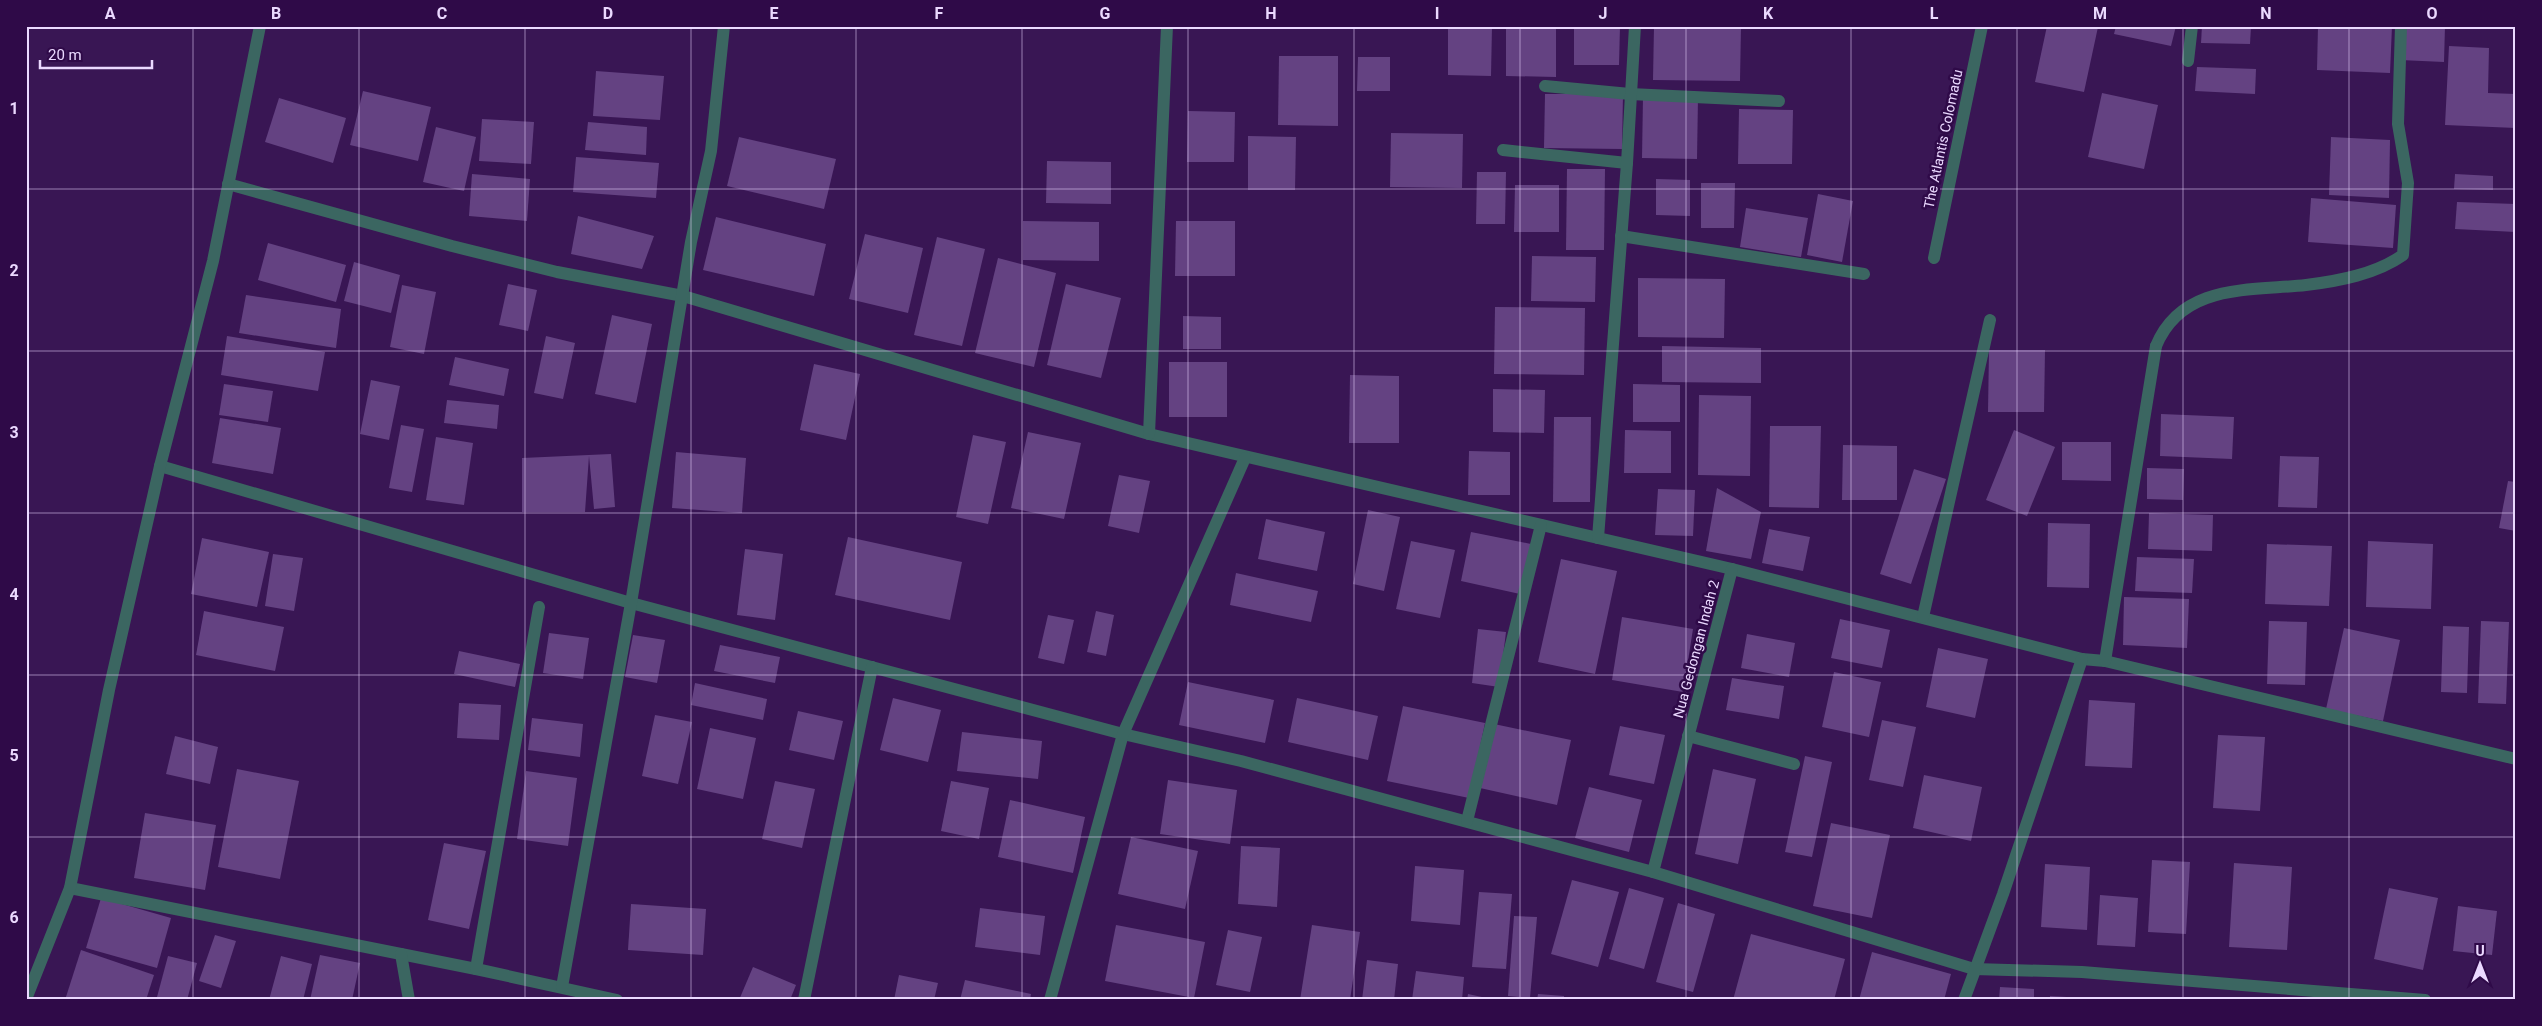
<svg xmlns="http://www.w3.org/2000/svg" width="2542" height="1026" viewBox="0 0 2542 1026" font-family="Roboto,sans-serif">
<rect width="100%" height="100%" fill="#391654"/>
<g fill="#644282">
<polygon points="1448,26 1492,26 1491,76 1448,75"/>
<polygon points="1506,26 1556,26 1556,77 1506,76"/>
<polygon points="1574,26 1620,26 1619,65 1574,65"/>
<polygon points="1654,26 1741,26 1740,81 1653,80"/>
<polygon points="2047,26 2098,27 2084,92 2035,82"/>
<polygon points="2116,26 2176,26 2171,46 2114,34"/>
<polygon points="2202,26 2251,26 2250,44 2201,43"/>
<polygon points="2318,26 2392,26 2390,73 2317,70"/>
<polygon points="2402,26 2445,26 2444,62 2400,60"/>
<polygon points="2449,46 2489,48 2488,93 2516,94 2516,128 2445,125"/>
<polygon points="1279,56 1338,56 1338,126 1278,125"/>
<polygon points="1358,57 1390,57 1390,91 1357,91"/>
<polygon points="2197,67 2256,69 2255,94 2195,91"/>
<polygon points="596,71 664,76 660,120 593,116"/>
<polygon points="363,91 431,107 418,161 350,145"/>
<polygon points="2102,93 2158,105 2144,169 2088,157"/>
<polygon points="1545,94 1623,94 1622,149 1544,148"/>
<polygon points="1643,96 1698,97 1697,159 1642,158"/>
<polygon points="279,98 346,118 333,163 265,142"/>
<polygon points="1739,109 1793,110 1792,164 1738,164"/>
<polygon points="1188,111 1235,112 1234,162 1187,162"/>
<polygon points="482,119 534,122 531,164 479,161"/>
<polygon points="588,122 647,127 646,155 585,150"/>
<polygon points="436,127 476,137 464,191 423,182"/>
<polygon points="1391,133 1463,134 1462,188 1390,187"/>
<polygon points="1248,136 1296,137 1295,190 1248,190"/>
<polygon points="739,137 836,159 824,209 727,186"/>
<polygon points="2331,137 2390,140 2389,198 2329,195"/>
<polygon points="576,157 659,163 656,198 573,192"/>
<polygon points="1047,161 1111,162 1111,204 1046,203"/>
<polygon points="1567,169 1605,169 1604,250 1566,250"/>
<polygon points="1477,172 1506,172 1505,224 1476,224"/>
<polygon points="472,174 530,179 527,221 469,216"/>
<polygon points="2455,174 2493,176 2493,190 2454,189"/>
<polygon points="1656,179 1690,180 1690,216 1656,215"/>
<polygon points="1701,183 1735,183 1734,228 1701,228"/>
<polygon points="1515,185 1559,185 1559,232 1514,232"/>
<polygon points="1818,194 1853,201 1842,262 1807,255"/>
<polygon points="2311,198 2396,205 2393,248 2308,242"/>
<polygon points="2457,202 2516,204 2516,232 2455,229"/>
<polygon points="1746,208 1808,218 1801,257 1740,247"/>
<polygon points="578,216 654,236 642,269 571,254"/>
<polygon points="716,217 826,244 814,296 703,270"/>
<polygon points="1023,221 1099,222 1099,261 1023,260"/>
<polygon points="1176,221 1235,221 1235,276 1175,276"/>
<polygon points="865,234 923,248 908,313 849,299"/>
<polygon points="937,237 985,249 962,346 914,335"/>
<polygon points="268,243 346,265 336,302 258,280"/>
<polygon points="1532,256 1596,257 1595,302 1531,301"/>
<polygon points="998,258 1056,273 1034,367 975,353"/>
<polygon points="354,262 400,275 391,313 344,301"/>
<polygon points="1638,278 1725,279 1724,338 1638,337"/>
<polygon points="508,284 537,290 528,331 499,325"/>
<polygon points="1066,284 1121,298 1101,378 1047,365"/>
<polygon points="402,285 436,292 424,354 390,347"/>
<polygon points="246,295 341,309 336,348 239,333"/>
<polygon points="1495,307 1585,308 1584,375 1494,374"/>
<polygon points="612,315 652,324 636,403 595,394"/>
<polygon points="1183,316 1221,317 1221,349 1183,349"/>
<polygon points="227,336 325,352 318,391 221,375"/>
<polygon points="546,336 575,343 563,399 534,393"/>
<polygon points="1662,346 1761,348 1761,383 1662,382"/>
<polygon points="1989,350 2045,350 2044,412 1988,412"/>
<polygon points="455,357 509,369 504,396 449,385"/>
<rect x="1169" y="362" width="58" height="55"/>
<polygon points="814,364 860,374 846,440 800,430"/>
<polygon points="1350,375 1399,376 1399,443 1349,443"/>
<polygon points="371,380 400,386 389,440 360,434"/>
<polygon points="224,384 273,391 268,422 219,415"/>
<polygon points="1633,384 1680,385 1680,422 1633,422"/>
<polygon points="1493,389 1545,390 1544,433 1493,432"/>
<polygon points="1699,395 1751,396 1750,476 1698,475"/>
<polygon points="447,400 499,405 497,429 444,423"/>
<polygon points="2161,414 2234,417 2232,459 2160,456"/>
<polygon points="1554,417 1591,417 1590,502 1553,502"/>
<polygon points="220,418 281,428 273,474 212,463"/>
<polygon points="401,425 424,429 412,492 389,488"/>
<polygon points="1770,426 1821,426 1819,508 1769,507"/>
<polygon points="1625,430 1671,431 1671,473 1624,473"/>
<polygon points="2014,430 2055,447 2027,516 1986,500"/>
<polygon points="1028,432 1081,443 1064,519 1011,508"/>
<polygon points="973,435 1006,442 988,524 956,517"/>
<polygon points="436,437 473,443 464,505 426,500"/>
<polygon points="2062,442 2111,442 2111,481 2062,480"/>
<polygon points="1843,445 1897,446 1897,500 1842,500"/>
<polygon points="1469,451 1510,452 1510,495 1468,495"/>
<polygon points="676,452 746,458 742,513 672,508"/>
<polygon points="611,454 615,507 594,509 589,456 585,512 522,512 522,458"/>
<polygon points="2280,456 2319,457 2317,508 2278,507"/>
<polygon points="2147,468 2184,469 2183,500 2147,499"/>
<polygon points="1914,469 1946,479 1911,584 1880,574"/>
<polygon points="1119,475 1150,481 1139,533 1108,526"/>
<polygon points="2508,481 2516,482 2516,531 2499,528"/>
<polygon points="1717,488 1761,512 1751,559 1706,551"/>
<polygon points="1658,489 1695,490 1693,536 1655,535"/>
<polygon points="1368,510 1400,517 1384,591 1353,584"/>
<polygon points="2149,513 2213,515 2212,551 2148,549"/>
<polygon points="1266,519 1325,532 1317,571 1258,559"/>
<polygon points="2048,523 2090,524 2089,588 2047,587"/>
<polygon points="1769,529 1810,537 1803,571 1762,563"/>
<polygon points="1471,532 1531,544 1520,594 1461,581"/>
<polygon points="848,537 962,562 950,620 835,595"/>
<polygon points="202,538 269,552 257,607 191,594"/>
<polygon points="1411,541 1455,550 1440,618 1396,609"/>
<polygon points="2368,541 2433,544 2431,609 2366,607"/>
<polygon points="2267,544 2332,546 2329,606 2265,604"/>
<polygon points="745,549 783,554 775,620 737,615"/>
<polygon points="273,554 303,558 294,611 265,606"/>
<polygon points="2137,557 2194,559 2192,593 2135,591"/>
<polygon points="1561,559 1617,571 1595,674 1538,662"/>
<polygon points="1236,573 1318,591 1311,622 1230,605"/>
<polygon points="2124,597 2189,599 2187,648 2123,645"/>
<polygon points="204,611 284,627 275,671 196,655"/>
<polygon points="1096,611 1114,615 1106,656 1087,652"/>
<polygon points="1048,615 1074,620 1064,664 1038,658"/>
<polygon points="1622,617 1693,629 1683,692 1612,680"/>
<polygon points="1840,619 1890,630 1882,668 1831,658"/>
<polygon points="2269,621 2307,622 2305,685 2267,684"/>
<polygon points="2481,621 2509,622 2506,704 2478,703"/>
<polygon points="2443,626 2469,627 2467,693 2441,692"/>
<polygon points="2344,628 2400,640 2383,721 2326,709"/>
<polygon points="1478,629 1506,632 1499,687 1472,683"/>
<polygon points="549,633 589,638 583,679 543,673"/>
<polygon points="1747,634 1795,643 1789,677 1741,668"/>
<polygon points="633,635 665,640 657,683 625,677"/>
<polygon points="720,645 780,657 775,683 714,671"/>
<polygon points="1938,648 1988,659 1975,718 1926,707"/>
<polygon points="459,651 520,664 515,687 454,674"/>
<polygon points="1834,672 1881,682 1869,737 1822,727"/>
<polygon points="1732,678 1784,686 1779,719 1726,710"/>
<polygon points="1188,682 1274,700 1265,743 1179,725"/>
<polygon points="695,683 767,699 763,720 691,705"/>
<polygon points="893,698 941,710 928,762 880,750"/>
<polygon points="1297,698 1378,716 1368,760 1288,742"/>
<polygon points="2089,700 2135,703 2132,768 2085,766"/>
<polygon points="459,703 501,705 499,740 457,738"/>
<polygon points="1403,706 1485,723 1469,798 1387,781"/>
<polygon points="798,711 843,721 834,760 789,750"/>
<polygon points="655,715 692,722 678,784 642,776"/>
<polygon points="532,718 583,724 580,757 528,750"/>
<polygon points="1882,720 1916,727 1903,787 1869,780"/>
<polygon points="1494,724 1571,740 1557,805 1480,788"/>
<polygon points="1620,726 1665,735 1654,784 1609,775"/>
<polygon points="710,728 756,738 743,799 697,789"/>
<polygon points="962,732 1042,741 1038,779 957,771"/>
<polygon points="2218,735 2265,737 2260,811 2213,808"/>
<polygon points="175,736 218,747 210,784 166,774"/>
<polygon points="1805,756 1832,762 1812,857 1785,852"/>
<polygon points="237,769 299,781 280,879 218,867"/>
<polygon points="1713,769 1756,779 1738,864 1695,854"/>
<polygon points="526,771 577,778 568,846 517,839"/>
<polygon points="1924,775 1982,787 1971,841 1913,828"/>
<polygon points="1168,780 1237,790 1230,844 1160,834"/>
<polygon points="775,781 815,789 802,848 762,839"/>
<polygon points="951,781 989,788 979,839 941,831"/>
<polygon points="1589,787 1642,800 1629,852 1575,838"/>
<polygon points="1010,800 1085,817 1073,873 998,857"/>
<polygon points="145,813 216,825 205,890 134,878"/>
<polygon points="1831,823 1890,835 1872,918 1813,906"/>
<polygon points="1131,837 1198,851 1185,909 1118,894"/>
<polygon points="444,843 486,851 469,929 428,920"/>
<polygon points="1241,846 1280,848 1277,907 1238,904"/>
<polygon points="2152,860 2190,862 2186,934 2148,932"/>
<polygon points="2234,863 2292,867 2287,950 2229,947"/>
<polygon points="2045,864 2090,867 2087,930 2041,927"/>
<polygon points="1415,866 1464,870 1460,925 1411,921"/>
<polygon points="1572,880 1619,892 1598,967 1551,954"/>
<polygon points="1629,888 1664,898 1644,969 1609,959"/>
<polygon points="2389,888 2438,898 2423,970 2374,959"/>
<polygon points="1479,892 1512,894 1506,969 1472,967"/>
<polygon points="2100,895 2138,898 2135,947 2097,945"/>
<polygon points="101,898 171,918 157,968 86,948"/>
<polygon points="1678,903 1715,914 1693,992 1656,982"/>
<polygon points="631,904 706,909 703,955 628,950"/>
<polygon points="2458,906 2497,911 2492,955 2453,951"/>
<polygon points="980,908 1045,916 1040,955 975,947"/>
<polygon points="1514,916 1537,917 1530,998 1508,996"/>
<polygon points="1116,925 1205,942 1194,998 1105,981"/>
<polygon points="1312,925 1360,932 1350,1000 1300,1000"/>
<polygon points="1228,930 1262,937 1250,992 1216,985"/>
<polygon points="1751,934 1845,959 1834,1000 1733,1000"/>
<polygon points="215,935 236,941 221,988 199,981"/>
<polygon points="81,950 154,975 146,1000 65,1000"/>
<polygon points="1872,952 1951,974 1944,1000 1859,1000"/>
<polygon points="320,955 360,963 352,1000 310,1000"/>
<polygon points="168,956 197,963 187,1000 157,997"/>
<polygon points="281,956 312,964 303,1000 269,1000"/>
<polygon points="1367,960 1398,964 1394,1000 1362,1000"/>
<polygon points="753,967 796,985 790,1000 739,1000"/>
<polygon points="1416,971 1464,977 1462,1000 1412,1000"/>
<polygon points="899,975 938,983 934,1000 894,1000"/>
<polygon points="965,980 1031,994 1030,1000 960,1000"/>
<polygon points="2000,987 2034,989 2034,1000 1999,1000"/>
<polygon points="1468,994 1491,999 1491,1000 1467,1000"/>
<polygon points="1538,994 1564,996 1564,1000 1537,1000"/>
<polygon points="2050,996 2084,998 2084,1000 2050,1000"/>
</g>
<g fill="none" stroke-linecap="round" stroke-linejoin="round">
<path stroke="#3b6661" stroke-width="12" d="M2156 346C2182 283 2250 291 2306 285 2339 281 2376 274 2403 255L2408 183 2398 124 2401 26"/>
<g stroke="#3b6661" stroke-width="12">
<polyline points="2188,61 2192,26"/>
<polyline points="1545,86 1630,94 1779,101"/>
<polyline points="1503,150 1627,163"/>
<polyline points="228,184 452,246 557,272 683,296 1149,434 1732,569 2082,659 2105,661 2516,759"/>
<polyline points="1621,236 1864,274"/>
<polyline points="1934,258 1982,26"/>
<polyline points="1149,434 1167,26"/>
<polyline points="160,466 631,603 1123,734 1241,761 1653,872 1974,969 2082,972 2425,1000"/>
<polyline points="1598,538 1627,163 1635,26"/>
<polyline points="1923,617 1990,320"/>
<polyline points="2105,661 2156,346"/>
<polyline points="1688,736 1794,764"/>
<polyline points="1467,821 1541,525"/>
<polyline points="1653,872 1732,569"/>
<polyline points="70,888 476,969 617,1000"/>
<polyline points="401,954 409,1000"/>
<polyline points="476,969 539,607"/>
<polyline points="562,987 631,603 691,242 711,151 724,26"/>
<polyline points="26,999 70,888 109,690 160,466 213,261 260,26"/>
<polyline points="804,1000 872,667"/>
<polyline points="1050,1000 1123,734 1245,458"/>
<polyline points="1964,1000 2003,894 2082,659"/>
</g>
</g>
<path fill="none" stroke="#ebd9ff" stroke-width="1" stroke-opacity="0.55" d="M193 26V1000M359 26V1000M525 26V1000M691 26V1000M856 26V1000M1022 26V1000M1188 26V1000M1354 26V1000M1520 26V1000M1686 26V1000M1851 26V1000M2017 26V1000M2183 26V1000M2349 26V1000M26 189H2516M26 351H2516M26 513H2516M26 675H2516M26 837H2516"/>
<g text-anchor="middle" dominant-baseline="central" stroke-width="5" stroke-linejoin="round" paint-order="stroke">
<g font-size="14" fill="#ebd9ff" stroke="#2f0a48">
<text transform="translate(1943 139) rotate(-78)">The Atlantis Colomadu</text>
<text transform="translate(1696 649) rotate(-75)">Nua Gedongan Indah 2</text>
</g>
</g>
<rect width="2542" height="1026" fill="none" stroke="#2f0a48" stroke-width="55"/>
<g transform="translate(2480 964)" stroke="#2f0a48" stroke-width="4" paint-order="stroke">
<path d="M0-4L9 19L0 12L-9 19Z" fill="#ebd9ff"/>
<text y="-8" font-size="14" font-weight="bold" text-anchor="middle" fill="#ebd9ff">U</text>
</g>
<path d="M40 60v8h112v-8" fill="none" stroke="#ebd9ff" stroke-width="2.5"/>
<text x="48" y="60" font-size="15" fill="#ebd9ff" stroke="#2f0a48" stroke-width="4" paint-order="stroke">20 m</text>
<rect x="28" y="28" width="2486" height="970" fill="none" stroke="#ebd9ff" stroke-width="2"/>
<g font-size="16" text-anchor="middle" font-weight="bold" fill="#ebd9ff">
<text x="110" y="19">A</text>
<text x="276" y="19">B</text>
<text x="442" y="19">C</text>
<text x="608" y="19">D</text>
<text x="774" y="19">E</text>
<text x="939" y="19">F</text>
<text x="1105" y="19">G</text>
<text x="1271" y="19">H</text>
<text x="1437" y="19">I</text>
<text x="1603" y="19">J</text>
<text x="1768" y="19">K</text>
<text x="1934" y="19">L</text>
<text x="2100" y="19">M</text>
<text x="2266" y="19">N</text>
<text x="2432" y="19">O</text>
<text x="14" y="114">1</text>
<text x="14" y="276">2</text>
<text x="14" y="438">3</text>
<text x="14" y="600">4</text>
<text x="14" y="761">5</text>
<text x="14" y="923">6</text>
</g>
</svg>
